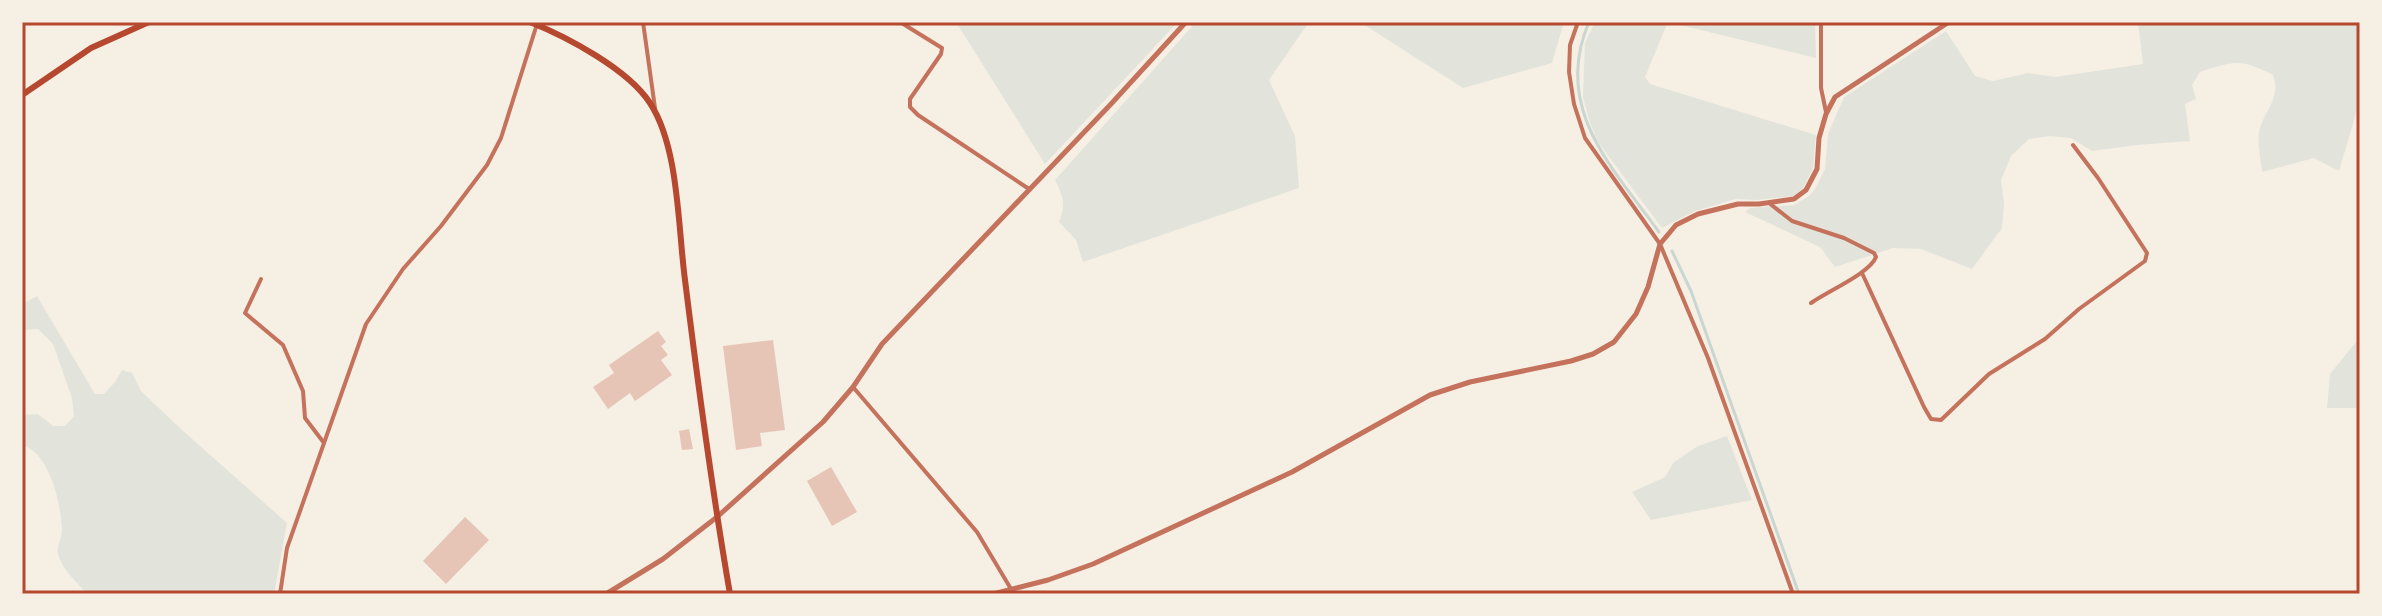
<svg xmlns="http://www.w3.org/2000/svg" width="2382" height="616" viewBox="0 0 2382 616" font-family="Lato,sans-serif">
<rect width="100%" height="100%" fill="#f6efe4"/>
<g fill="#e2e4dc">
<polygon points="956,22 1178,22 1045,164"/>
<path d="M1196 22H1309L1269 80 1295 136 1299 188 1083 262 1076 240 1059 222C1066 205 1063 195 1055 180Z"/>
<polygon points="1360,22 1564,22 1552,63 1463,88"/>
<polygon points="1595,22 1815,22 1816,58 1668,22 1645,77 1650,84 1816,135 1813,168 1803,188 1794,196 1756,200 1736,199 1695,211 1662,228 1598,142 1589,120 1583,97 1585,43"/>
<path d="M2138 22H2360V107H2358L2339 171 2314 158 2262 172C2261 160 2256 140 2260 128 2266 109 2281 97 2273 75 2240 58 2234 61 2200 72L2192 85 2196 99 2185 104 2190 141 2137 145 2092 151 2071 138 2050 136 2029 139 2011 156 2001 180 2004 203 2002 228 1972 269 1921 249 1893 248 1835 267 1820 247 1745 212 1750 208 1794 205 1809 196 1815 189 1825 169 1828 134 1844 97 1946 31 1975 76 1993 81 2028 73 2055 77 2143 64Z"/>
<path d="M37 296 95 394H104L115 382 122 370 132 373 141 391 182 430 287 523 274 594H87C77 582 62 570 58 554 56 546 62 539 62 530 61 504 50 453 22 445V415L38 414 53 426H65L74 416 72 398 53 344 38 329 22 330V304Z"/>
<polygon points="2360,337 2360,408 2327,408 2330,374"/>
<polygon points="1727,436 1752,500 1651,520 1632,492 1665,477 1674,462 1698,446"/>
</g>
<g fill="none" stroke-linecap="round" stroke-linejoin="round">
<g stroke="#c9d6d2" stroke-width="3">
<path d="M1589 22C1552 108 1612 167 1659 232"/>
<polyline points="1672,251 1691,291 1799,594"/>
</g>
</g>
<g fill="#e6c5b7">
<polygon points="658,331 666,342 661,346 668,355 661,360 672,375 635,401 630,393 608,409 593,387 614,373 609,365"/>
<polygon points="773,340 785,430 760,433 762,446 736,450 723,346"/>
<polygon points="689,429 693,449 682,450 679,431"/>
<polygon points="831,467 857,512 832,526 807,481"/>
<polygon points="465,517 489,540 446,584 423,561"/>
</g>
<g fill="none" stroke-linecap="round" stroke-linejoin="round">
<g stroke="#c5725c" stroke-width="4">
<polyline points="643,22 655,108"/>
<polyline points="900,22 942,48 941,54 910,99 910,107 918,115 1029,189"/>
<polyline points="1578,22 1570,45 1569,72 1574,104 1585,138 1660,244 1708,358 1793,594"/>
<polyline points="1821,22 1821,88 1826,112"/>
<path d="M1769 203 1792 221 1844 238 1874 253 1876 257C1870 273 1828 291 1811 303"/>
<polyline points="1862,273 1924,407 1931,419 1941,420 1989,374 2045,339 2079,309 2145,261 2147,253 2098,178 2073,145"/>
<polyline points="261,279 245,313 283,345 303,391 305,418 324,443"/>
<polyline points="853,387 977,532 1014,594"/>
<polyline points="280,594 287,548 366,324 403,269 441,226 487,165 501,138 537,24"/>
</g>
<g stroke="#c5725c" stroke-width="5">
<polyline points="606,594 663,559 717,517 823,422 853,387 882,344 1111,104 1186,22"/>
<polyline points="993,594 1048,580 1093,564 1292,472 1430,395 1470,382 1571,361 1593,354 1614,342 1636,314 1648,287 1660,244 1676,225 1698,214 1738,204 1759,204 1794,199 1806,190 1817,169 1819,138 1826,114 1835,97 1949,22"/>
</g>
<g stroke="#b5482f" stroke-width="6">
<path d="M530 22C567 37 628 69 650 103 679 147 678 228 685 280 698 385 712 490 730 594"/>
<polyline points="22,95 91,48 149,22"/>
</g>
</g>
<rect width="2382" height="616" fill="none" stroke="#f6efe4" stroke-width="48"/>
<rect x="24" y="24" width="2334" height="568" fill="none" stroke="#b5482f" stroke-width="3"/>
</svg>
